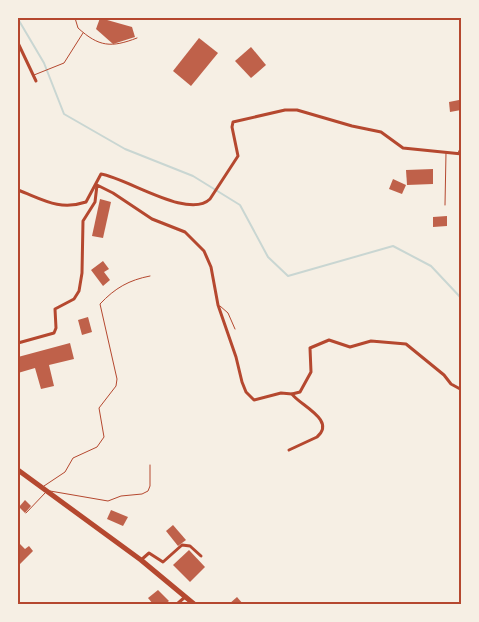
<svg xmlns="http://www.w3.org/2000/svg" width="479" height="622" viewBox="0 0 479 622" font-family="Figtree,sans-serif">
<rect width="100%" height="100%" fill="#f6efe4"/>
<g fill="none" stroke-linecap="round" stroke-linejoin="round">
<polyline stroke="#c9d6d2" stroke-width="2" points="18,19 44,63 64,114 125,149 193,176 240,205 268,257 288,276 393,246 431,266 462,299"/>
</g>
<g fill="#bf614a">
<polygon points="100,18 132,27 135,37 113,44 96,29"/>
<polygon points="199,38 218,53 191,86 173,71"/>
<polygon points="251,47 266,65 251,78 235,61"/>
<polygon points="459,100 461,110 450,112 449,102"/>
<polygon points="433,169 433,184 407,185 406,170"/>
<polygon points="393,179 406,185 402,194 389,189"/>
<polygon points="100,199 111,202 103,238 92,236"/>
<polygon points="447,216 447,226 433,227 433,217"/>
<polygon points="103,261 109,269 104,272 110,280 103,286 91,270"/>
<polygon points="88,317 92,332 82,335 78,320"/>
<polygon points="70,343 74,359 49,365 54,386 41,389 35,368 18,373 18,357"/>
<polygon points="25,500 31,506 25,513 19,507"/>
<polygon points="111,510 128,517 123,526 107,519"/>
<polygon points="173,525 186,540 178,546 166,531"/>
<polygon points="20,544 25,549 29,546 33,551 18,566 18,546"/>
<polygon points="189,550 205,567 190,582 173,565"/>
<polygon points="158,590 169,601 165,604 153,604 148,598"/>
<polygon points="237,597 243,604 229,604"/>
</g>
<g fill="none" stroke-linecap="round" stroke-linejoin="round">
<g stroke="#b5482f" stroke-width="1">
<path d="M75 18 78 28C99 47 111 48 137 38"/>
<polyline points="34,75 64,63 83,33"/>
<polyline points="458,153 462,144"/>
<polyline points="445,205 446,153"/>
<polyline points="220,306 228,313 235,329"/>
<polyline points="18,434 19,428"/>
<path d="M44 486 65 472 73 458 97 447 104 437 99 408 116 386 117 379 100 304C115 288 129 280 150 276"/>
<polyline points="50,491 108,501 121,496 142,494 148,491 150,486 150,465"/>
<polyline points="26,513 46,492"/>
</g>
<g stroke="#b5482f" stroke-width="3">
<polyline points="18,43 36,81"/>
<path d="M18 190C42 199 59 211 86 202L101 174C127 178 189 220 210 199L238 156 232 127 233 122 285 110H297L352 126 381 132 403 148 462 154"/>
<polyline points="18,343 54,333 56,328 55,309 74,299 79,291 82,273 83,221 95,202 97,185 113,193 152,219 185,232 204,251 211,267 218,305 236,357 242,382 246,392 254,400 281,393 292,394 300,392 311,372 310,348 329,340 350,347 371,341 406,344 444,375 451,384 462,390"/>
<path d="M289 450 317 437C337 420 299 405 292 394"/>
<polyline points="141,560 149,553 163,562 182,545 190,546 201,556"/>
<polyline points="177,604 185,597"/>
</g>
<polyline stroke="#b5482f" stroke-width="5" points="18,470 141,560 194,604"/>
</g>
<rect width="479" height="622" fill="none" stroke="#f6efe4" stroke-width="38"/>
<rect x="19" y="19" width="441" height="584" fill="none" stroke="#b5482f" stroke-width="2"/>
</svg>
